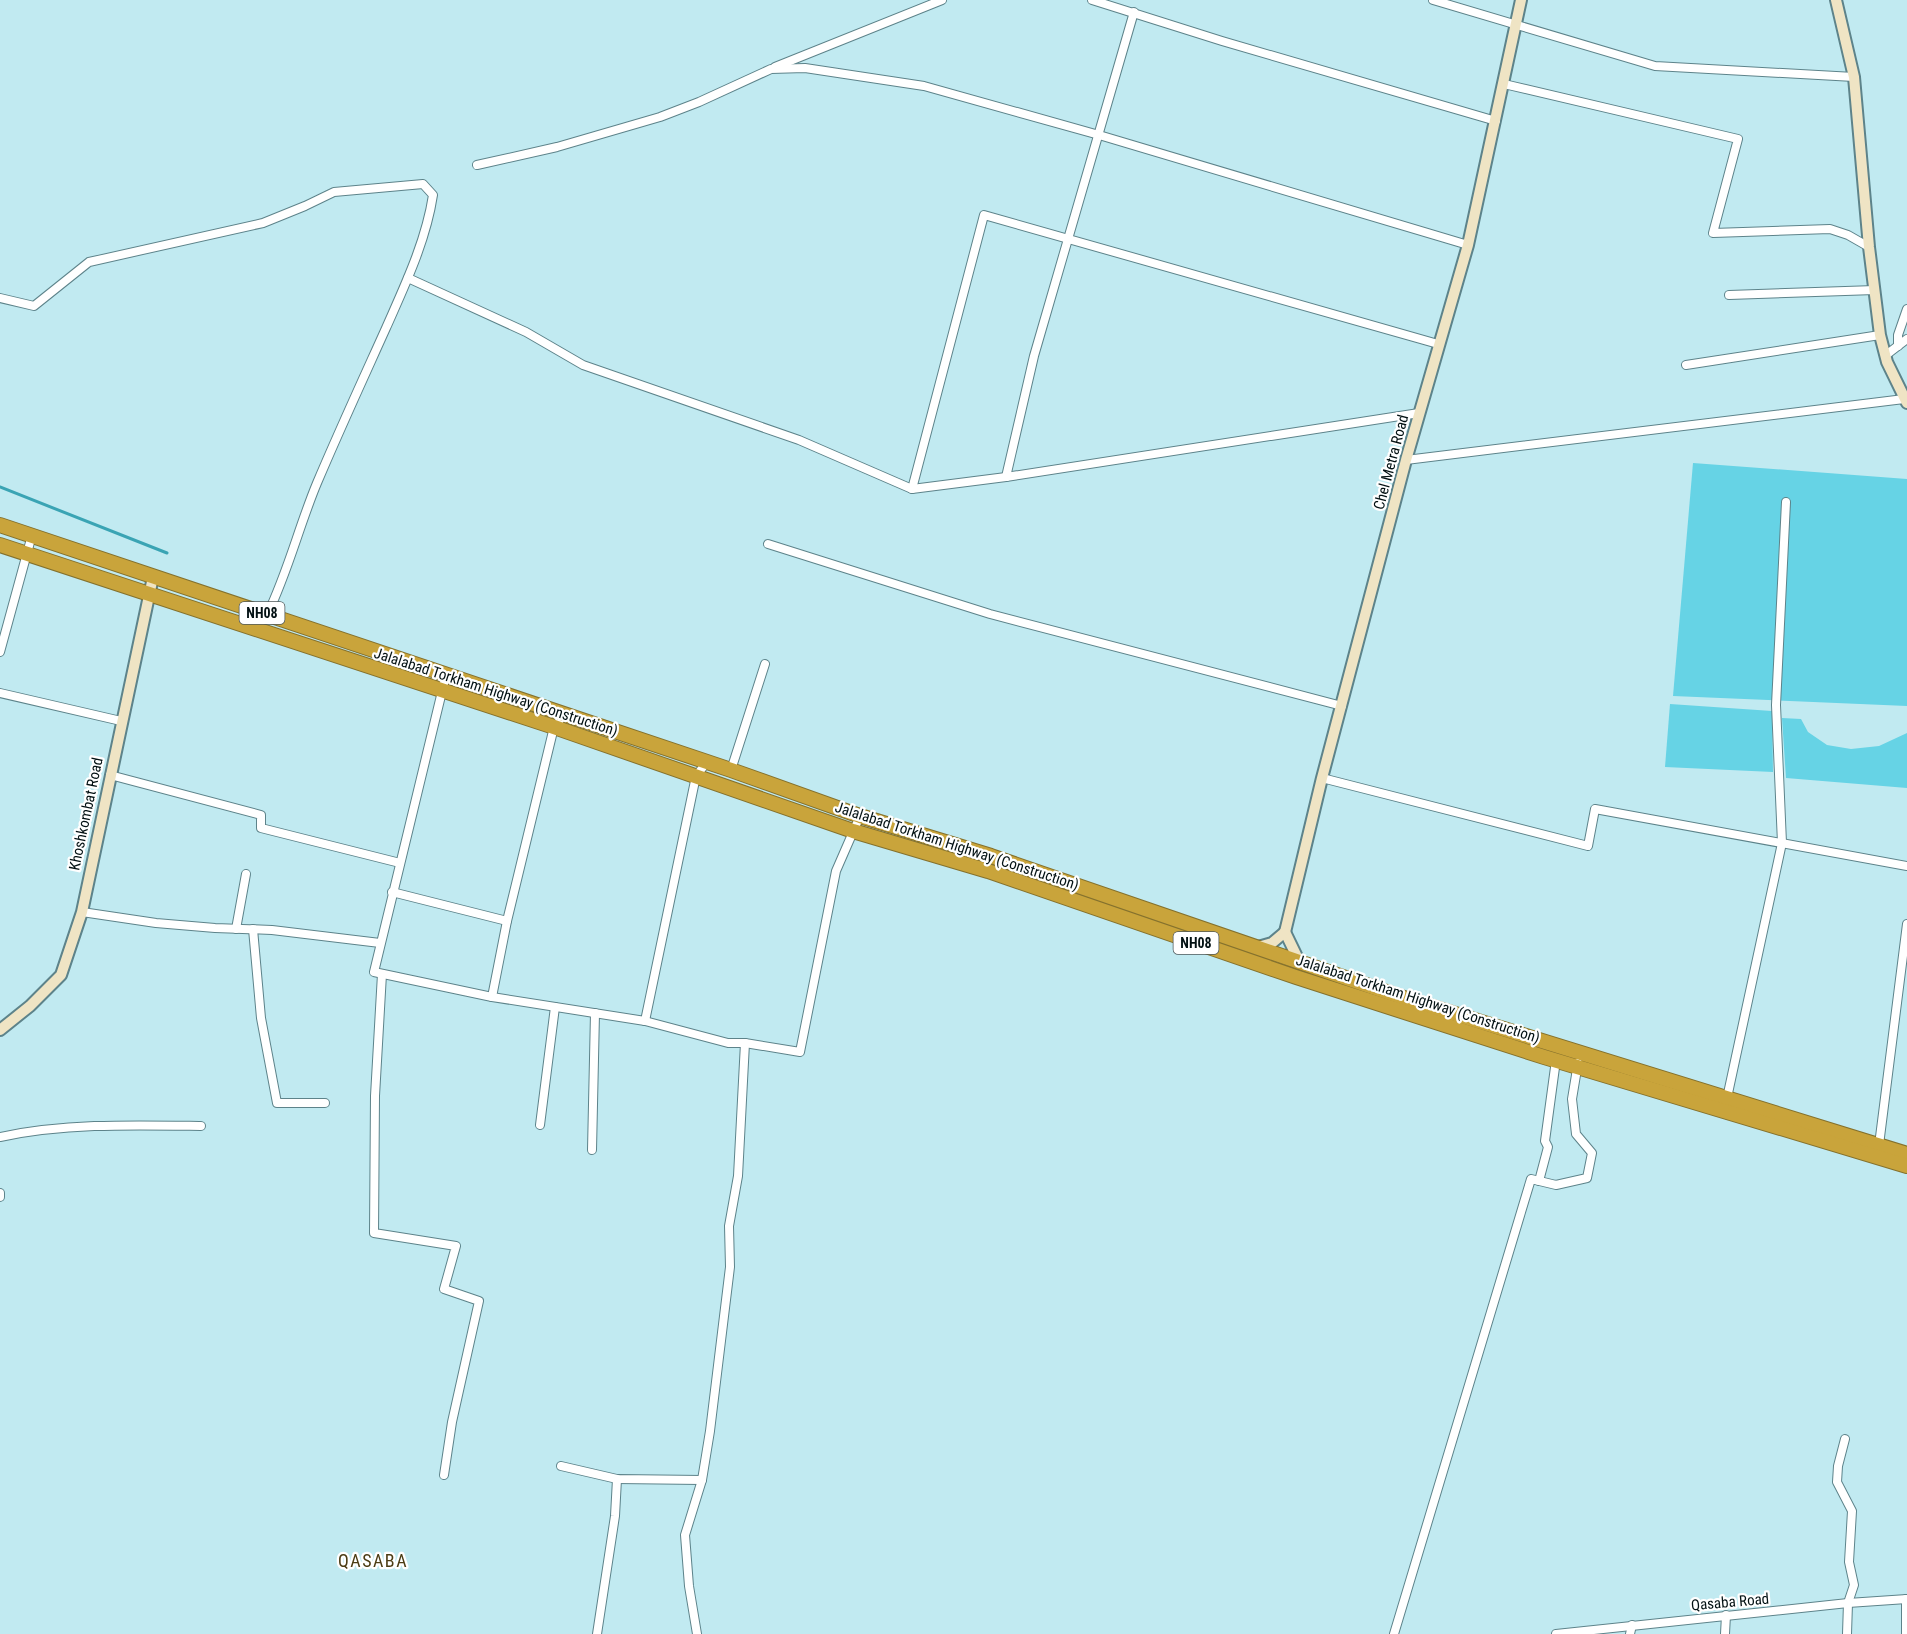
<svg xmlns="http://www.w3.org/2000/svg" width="1907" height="1634" viewBox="0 0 1907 1634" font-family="'Roboto Condensed',sans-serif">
<rect width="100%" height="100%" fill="#c1eaf1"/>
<g fill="#66d3e5">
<polygon points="1693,463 1907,479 1907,706 1673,696"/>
<polygon points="1670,704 1772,711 1773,772 1665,767"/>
<polygon points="1782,718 1801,719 1808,732 1827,745 1851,749 1879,746 1907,733 1907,788 1786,778"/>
</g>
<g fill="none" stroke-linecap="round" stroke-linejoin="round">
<polyline stroke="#3aa4b4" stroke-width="3" points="0,487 167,553"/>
<defs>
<g id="street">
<polyline points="1092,0 1222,41 1496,121"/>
<polyline points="1433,0 1655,66 1854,77"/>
<polyline points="775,67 942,0"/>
<polyline points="1504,84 1738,139 1713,233 1830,229 1848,235 1869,247"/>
<polyline points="477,165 557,147 660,117 699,102 771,69 805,68 924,86 1099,135 1468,245"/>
<polyline points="408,278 526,332 583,365 799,440 912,489 1006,477 1419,413"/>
<polyline points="1729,295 1875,290"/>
<path d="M0 298 34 306 89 262 263 223 305 206 334 192 423 184 433 195C426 241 405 285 386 328 363 379 339 431 317 483 299 526 288 572 267 615"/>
<polyline points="1898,346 1898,335 1907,309"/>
<polyline points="1886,355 1907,339"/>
<polyline points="1686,365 1880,335"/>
<polyline points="1406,460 1904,399"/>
<polyline points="1006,477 1034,356 1134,12"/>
<polyline points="912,489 984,215 1438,344"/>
<polyline points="768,544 990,614 1342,706"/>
<polyline points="0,652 32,535"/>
<polyline points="446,675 374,972 492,997 645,1021 728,1043 745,1043 800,1052 836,871 860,816"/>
<polyline points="0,693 121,721"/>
<polyline points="731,770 765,664"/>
<polyline points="110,775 261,815 261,828 400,863"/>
<polyline points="1322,778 1588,846 1595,809 1907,866"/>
<polyline points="392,892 507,921"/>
<polyline points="82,912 156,923 215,928 272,930 380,943"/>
<polyline points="236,929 246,874"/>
<polyline points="253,929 261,1018 277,1103 325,1103"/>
<polyline points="382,974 375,1096 374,1233 456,1246 444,1289 479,1301 452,1422 444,1475"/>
<polyline points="492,997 507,921 554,727 565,714"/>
<polyline points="645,1021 696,776 707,762"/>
<polyline points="1727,1098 1782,843 1776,705 1786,502"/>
<polyline points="540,1125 555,1007"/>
<path d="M0 1137C66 1123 134 1125 201 1126"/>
<polyline points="1879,1145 1907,924"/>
<polyline points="592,1150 595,1013"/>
<polyline points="1539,1181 1548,1147 1545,1141 1556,1060"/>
<polyline points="0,1193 0,1197"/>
<polyline points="1845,1439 1838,1466 1837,1482 1852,1511 1849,1562 1854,1585 1848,1603 1847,1634"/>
<polyline points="561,1466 617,1479 702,1480"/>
<polyline points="1906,1599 1906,1634"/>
<polyline points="597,1634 615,1516 617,1479"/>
<polyline points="697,1634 689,1586 685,1535 702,1480 710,1431 730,1267 729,1226 738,1176 745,1043"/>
<polyline points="1394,1634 1531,1179 1556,1185 1587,1178 1592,1153 1576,1134 1572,1099 1578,1063"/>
<polyline points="1556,1634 1848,1603 1907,1599"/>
<polyline points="1630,1634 1632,1625"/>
<polyline points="1725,1634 1726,1615"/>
</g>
<g id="secondary">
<polyline points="1836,0 1854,77 1869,247 1880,335 1887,362 1907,403"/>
<polyline points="1285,932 1322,778 1406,460 1468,245 1521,0"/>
<polyline points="1285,932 1300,963"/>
<polyline points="1258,947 1272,943 1285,932"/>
<polyline points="0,1030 30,1006 61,975 82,912 153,577"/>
</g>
<g id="highway">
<polyline points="0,525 731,770 860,816 991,856 1410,1000 1907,1154"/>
<polyline points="0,545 554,727 853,831 988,871 1296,977 1544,1057 1907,1166"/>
</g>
</defs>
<use href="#street" stroke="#5d838a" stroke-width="10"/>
<use href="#secondary" stroke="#5d838a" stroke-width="14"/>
<use href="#highway" stroke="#84712d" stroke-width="16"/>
<use href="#street" stroke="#fff" stroke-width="8"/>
<use href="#secondary" stroke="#efe4c4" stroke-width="10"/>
<use href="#highway" stroke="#c9a43b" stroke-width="14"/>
</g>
<g text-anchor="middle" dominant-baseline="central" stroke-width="4.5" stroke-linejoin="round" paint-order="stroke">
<g fill="#fff" stroke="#4f585a" stroke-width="1.5">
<rect x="239.5" y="602" width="45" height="22" rx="4.5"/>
<rect x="1173.5" y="932" width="45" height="22" rx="4.5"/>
</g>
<g font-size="14" font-weight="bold" fill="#031113">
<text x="262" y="613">NH08</text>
<text x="1196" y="943">NH08</text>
</g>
<g font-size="15" fill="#031113" stroke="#fff">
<text transform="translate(1391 462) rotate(-75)">Chel Metra Road</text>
<text transform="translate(496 692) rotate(18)">Jalalabad Torkham Highway (Construction)</text>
<text transform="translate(86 814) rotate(-78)">Khoshkombat Road</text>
<text transform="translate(957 846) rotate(18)">Jalalabad Torkham Highway (Construction)</text>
<text transform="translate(1418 999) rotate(18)">Jalalabad Torkham Highway (Construction)</text>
<text transform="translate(1730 1602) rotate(-5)">Qasaba Road</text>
</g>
<g font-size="18" letter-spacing="1.5" fill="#4c3d15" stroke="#fff">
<text x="373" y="1560">QASABA</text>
</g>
</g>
</svg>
